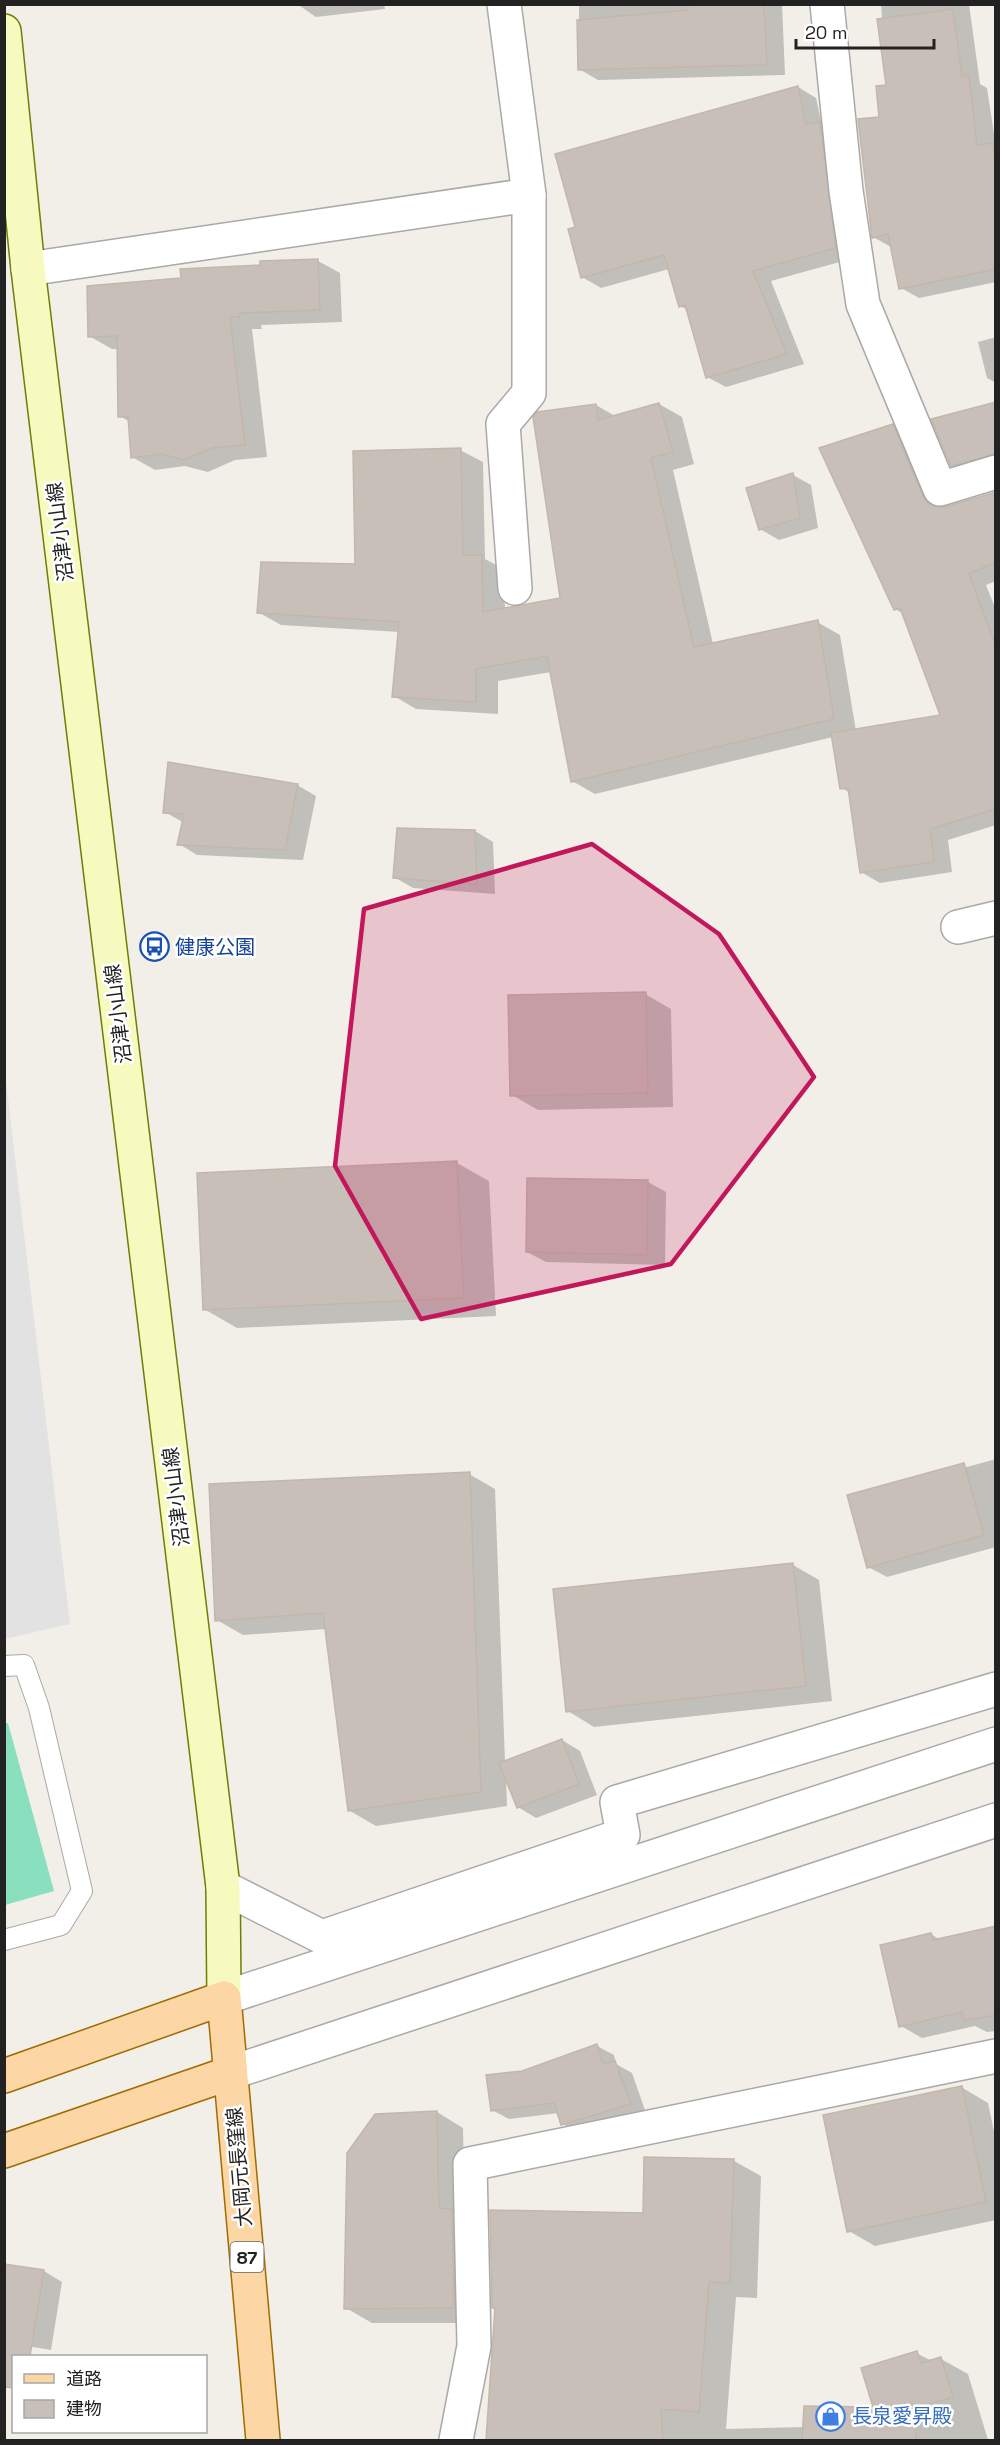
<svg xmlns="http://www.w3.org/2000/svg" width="1000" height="2445" viewBox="0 0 1000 2445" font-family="'Space Grotesk','Noto Sans JP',sans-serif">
<rect width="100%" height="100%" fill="#f2efe9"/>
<polygon fill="#88e0be" points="8,1723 54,1891 5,1905 4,1724"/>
<polygon fill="#e2e2e2" points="4,1064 70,1624 5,1639 4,1639"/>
<g fill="#0003">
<polygon points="297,4 384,4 385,9 316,17"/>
<polygon points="579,4 782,4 785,75 598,80 579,69"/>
<polygon points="881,4 969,4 980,84 987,88 996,147 996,282 919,298 901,288 893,248 873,237 881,118 887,87"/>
<polygon points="798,87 816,98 822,125 838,135 854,258 771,281 804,364 726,387 707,377 688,310 680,306 669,269 601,288 582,277 577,228"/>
<polygon points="318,261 340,273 342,322 261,325 262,329 252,329 267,457 235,460 208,472 185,466 155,470 132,457 130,422 120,416 118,349 112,349 89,336 182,279"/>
<polygon points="996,337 996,383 987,378 978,342"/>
<polygon points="996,403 996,468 971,476 952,465"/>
<polygon points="659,404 682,417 694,464 673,470 713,644 817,622 840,635 856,731 942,716 904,614 895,609 892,426 911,436 941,509 996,493 996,581 986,585 996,610 996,825 948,840 952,872 880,883 861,872 850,793 842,788 833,737 595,794 572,781 551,672 498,681 498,714 416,709 394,696 400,632 281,625 258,612 357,566 460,450 483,462 485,559 504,569 505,610 562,599 596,405 615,416"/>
<polygon points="793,475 811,485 818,528 779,540 760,529"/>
<polygon points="297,785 316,796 303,860 197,855 179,844 184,823 165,812"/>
<polygon points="475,831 493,842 495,894 413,888 394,877"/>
<polygon points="645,994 671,1009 673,1107 538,1110 512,1095"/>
<polygon points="457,1163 489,1181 496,1316 237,1328 204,1309"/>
<polygon points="648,1182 666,1192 665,1265 546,1262 527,1252"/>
<polygon points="996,1459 996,1547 887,1577 868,1567 963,1464 967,1467"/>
<polygon points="469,1474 495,1489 505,1762 562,1740 580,1751 597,1795 536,1818 518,1807 506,1777 507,1806 376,1826 350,1811 326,1629 243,1635 217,1620"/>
<polygon points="793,1565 819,1580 832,1701 594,1727 568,1711"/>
<polygon points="996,1928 996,2031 987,2032 975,2026 922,2038 901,2026 931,1934 940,1940"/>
<polygon points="597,2046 614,2055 616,2064 632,2073 646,2113 579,2134 563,2124 559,2113 509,2119 492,2110 522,2072"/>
<polygon points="961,2087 988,2103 996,2141 996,2220 875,2246 849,2231"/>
<polygon points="437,2112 463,2128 465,2218 480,2323 372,2323 346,2308"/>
<polygon points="734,2161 761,2176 757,2298 736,2297 726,2429 805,2427 875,2409 916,2353 932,2361 941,2359 968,2374 988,2440 566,2440 563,2415 493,2307"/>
<polygon points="44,2271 62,2282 51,2350 27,2346 25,2356 4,2354"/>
</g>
<g fill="#c7bfb8" stroke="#c4b6ab" stroke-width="1.5">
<polygon points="688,4 764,4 767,65 578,70 577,20 688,10"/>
<polygon points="953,9 962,77 969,76 977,145 993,143 996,172 996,269 899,289 888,234 872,238 858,119 879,117 876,86 886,85 877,19"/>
<polygon points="798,86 806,124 820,122 836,248 753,271 787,354 706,378 685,305 679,307 664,255 581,278 568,229 575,227 555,154"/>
<polygon points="318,259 320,310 240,313 240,317 230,317 245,445 212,448 184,460 162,454 131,458 128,417 118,417 117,336 88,337 87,286 181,278 180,269 260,265 260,261"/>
<polygon points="996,402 996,454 951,466 931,419"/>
<polygon points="659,403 673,452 651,458 694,647 818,620 834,719 571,782 547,656 476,669 476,702 392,697 399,622 257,613 261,562 355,564 353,451 461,448 463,555 482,555 483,612 560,598 533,417 537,412 596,404 598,420"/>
<polygon points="893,424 923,496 929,504 937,507 945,507 996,492 996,562 969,574 996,647 996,809 930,829 934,862 860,873 848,788 840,789 831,733 940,715 900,608 894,610 819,448"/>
<polygon points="793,473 800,518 759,530 746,488"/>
<polygon points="168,762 298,784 285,850 177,845 184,814 163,813"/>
<polygon points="397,828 475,830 477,884 393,878"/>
<polygon points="646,992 648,1093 510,1096 508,995"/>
<polygon points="457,1161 464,1298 203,1310 197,1173"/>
<polygon points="527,1178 648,1180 647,1255 526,1252"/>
<polygon points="964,1463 984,1535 867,1568 847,1495"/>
<polygon points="470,1472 481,1792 348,1811 323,1613 215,1621 209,1484"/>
<polygon points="793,1563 806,1686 566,1712 553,1589"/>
<polygon points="562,1739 579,1784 517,1808 499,1763"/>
<polygon points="996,1926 996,2015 964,2021 962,2012 899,2027 880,1945 931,1933 933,1940"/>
<polygon points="597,2044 603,2064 615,2061 631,2104 561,2125 554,2103 491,2111 486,2075 522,2071"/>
<polygon points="962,2086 986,2202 847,2232 823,2115"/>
<polygon points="437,2111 439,2208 452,2209 454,2308 344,2309 347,2153 375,2114"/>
<polygon points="644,2157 734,2159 730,2283 709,2282 699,2412 661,2409 663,2440 486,2440 495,2308 492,2308 490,2210 643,2213"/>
<polygon points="4,2264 44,2270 30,2356 14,2356 14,2388 4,2387"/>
<polygon points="917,2351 921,2363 941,2357 953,2397 916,2408 916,2440 802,2440 804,2406 873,2407 861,2368"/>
</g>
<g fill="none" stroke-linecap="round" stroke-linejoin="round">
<defs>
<polyline id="service" points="4,1666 24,1665 39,1708 82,1891 61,1925 4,1940"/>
<g id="minor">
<polyline points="827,4 846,191 863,304 940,489 996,472"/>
<polyline points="28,269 529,195 504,4"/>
<polyline points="515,588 503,424 529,393 529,195"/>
<polyline points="958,927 996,918"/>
<polyline points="223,1887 322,1937 623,1835 617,1802 996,1689"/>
<polyline points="456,2440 474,2346 470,2164 996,2056"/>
</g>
<g id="tertiary">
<polyline points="224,1998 996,1744"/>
<polyline points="230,2073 996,1820"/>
</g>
<polyline id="secondary" points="4,31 28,269 223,1887 224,1998"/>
<g id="primary">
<polyline points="4,2076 224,1998 263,2440"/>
<polyline points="4,2151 230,2073"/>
</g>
</defs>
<use href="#service" stroke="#a9a9a9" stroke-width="22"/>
<use href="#minor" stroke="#a9a9a9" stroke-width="36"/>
<use href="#tertiary" stroke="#a9a9a9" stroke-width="36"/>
<use href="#secondary" stroke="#707d05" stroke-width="36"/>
<use href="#primary" stroke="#a06b00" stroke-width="36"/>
<use href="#service" stroke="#fff" stroke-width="20"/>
<use href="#minor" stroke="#fff" stroke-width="33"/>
<use href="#tertiary" stroke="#fff" stroke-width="33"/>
<use href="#secondary" stroke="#f7fabf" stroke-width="33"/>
<use href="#primary" stroke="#fcd6a4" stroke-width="33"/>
</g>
<path fill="#c2185b" fill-opacity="0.2" stroke="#c2185b" stroke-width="4.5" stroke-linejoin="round" d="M592 844 719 934 814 1077 671 1264 421 1319 335 1166 364 909Z"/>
<defs>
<symbol id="bus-ring" viewBox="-11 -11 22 22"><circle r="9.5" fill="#fff" stroke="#1a4fb4" stroke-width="1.5"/><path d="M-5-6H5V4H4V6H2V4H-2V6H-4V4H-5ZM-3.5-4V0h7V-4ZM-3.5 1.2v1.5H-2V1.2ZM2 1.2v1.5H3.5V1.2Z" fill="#1a4fb4"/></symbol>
<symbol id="shop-ring" viewBox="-11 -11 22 22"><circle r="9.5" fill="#fff" stroke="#3f7fe0" stroke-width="1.5"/><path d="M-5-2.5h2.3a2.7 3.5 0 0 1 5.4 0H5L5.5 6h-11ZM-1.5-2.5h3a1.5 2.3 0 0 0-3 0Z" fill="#3f7fe0"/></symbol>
</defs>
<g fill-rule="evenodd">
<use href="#bus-ring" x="138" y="930" width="33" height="33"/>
<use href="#shop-ring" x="814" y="2400" width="33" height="33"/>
</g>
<g text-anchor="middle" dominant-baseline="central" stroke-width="5" stroke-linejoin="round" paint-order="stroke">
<rect fill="#fff" stroke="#646464" stroke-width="1.5" x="230.5" y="2242" width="33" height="30" rx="4.5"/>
<g font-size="18" font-weight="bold" fill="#222">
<text x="247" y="2257">87</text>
</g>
<g font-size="20" fill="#222" stroke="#fff">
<text transform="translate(60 532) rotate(-97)">沼津小山線</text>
<text transform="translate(118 1014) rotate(-97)">沼津小山線</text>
<text transform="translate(176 1497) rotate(-97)">沼津小山線</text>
<text transform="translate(239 2167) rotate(-95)">大岡元長窪線</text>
</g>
<g font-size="20" fill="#164399" stroke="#fff" text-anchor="start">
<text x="175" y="947">健康公園</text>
</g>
<g font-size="20" fill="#366cbe" stroke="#fff" text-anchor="start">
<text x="852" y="2416">長泉愛昇殿</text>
</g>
</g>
<rect width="1000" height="2445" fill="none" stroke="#222222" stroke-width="12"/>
<rect x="12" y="2355" width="195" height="78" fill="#ffffff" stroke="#a7a7a7" stroke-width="1.5"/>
<rect x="24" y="2374" width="30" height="9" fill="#fcd6a4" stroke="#a7a7a7" stroke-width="1.5"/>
<text x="66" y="2385" font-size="18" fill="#222222">道路</text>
<rect x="24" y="2400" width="30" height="18" fill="#c7bfb8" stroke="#a7a7a7" stroke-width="1.5"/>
<text x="66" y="2415" font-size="18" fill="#222222">建物</text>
<path d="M796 39v9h138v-9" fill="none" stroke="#222222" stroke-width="3"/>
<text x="805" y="39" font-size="18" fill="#222222" stroke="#ffffff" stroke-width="4.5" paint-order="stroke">20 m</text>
</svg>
